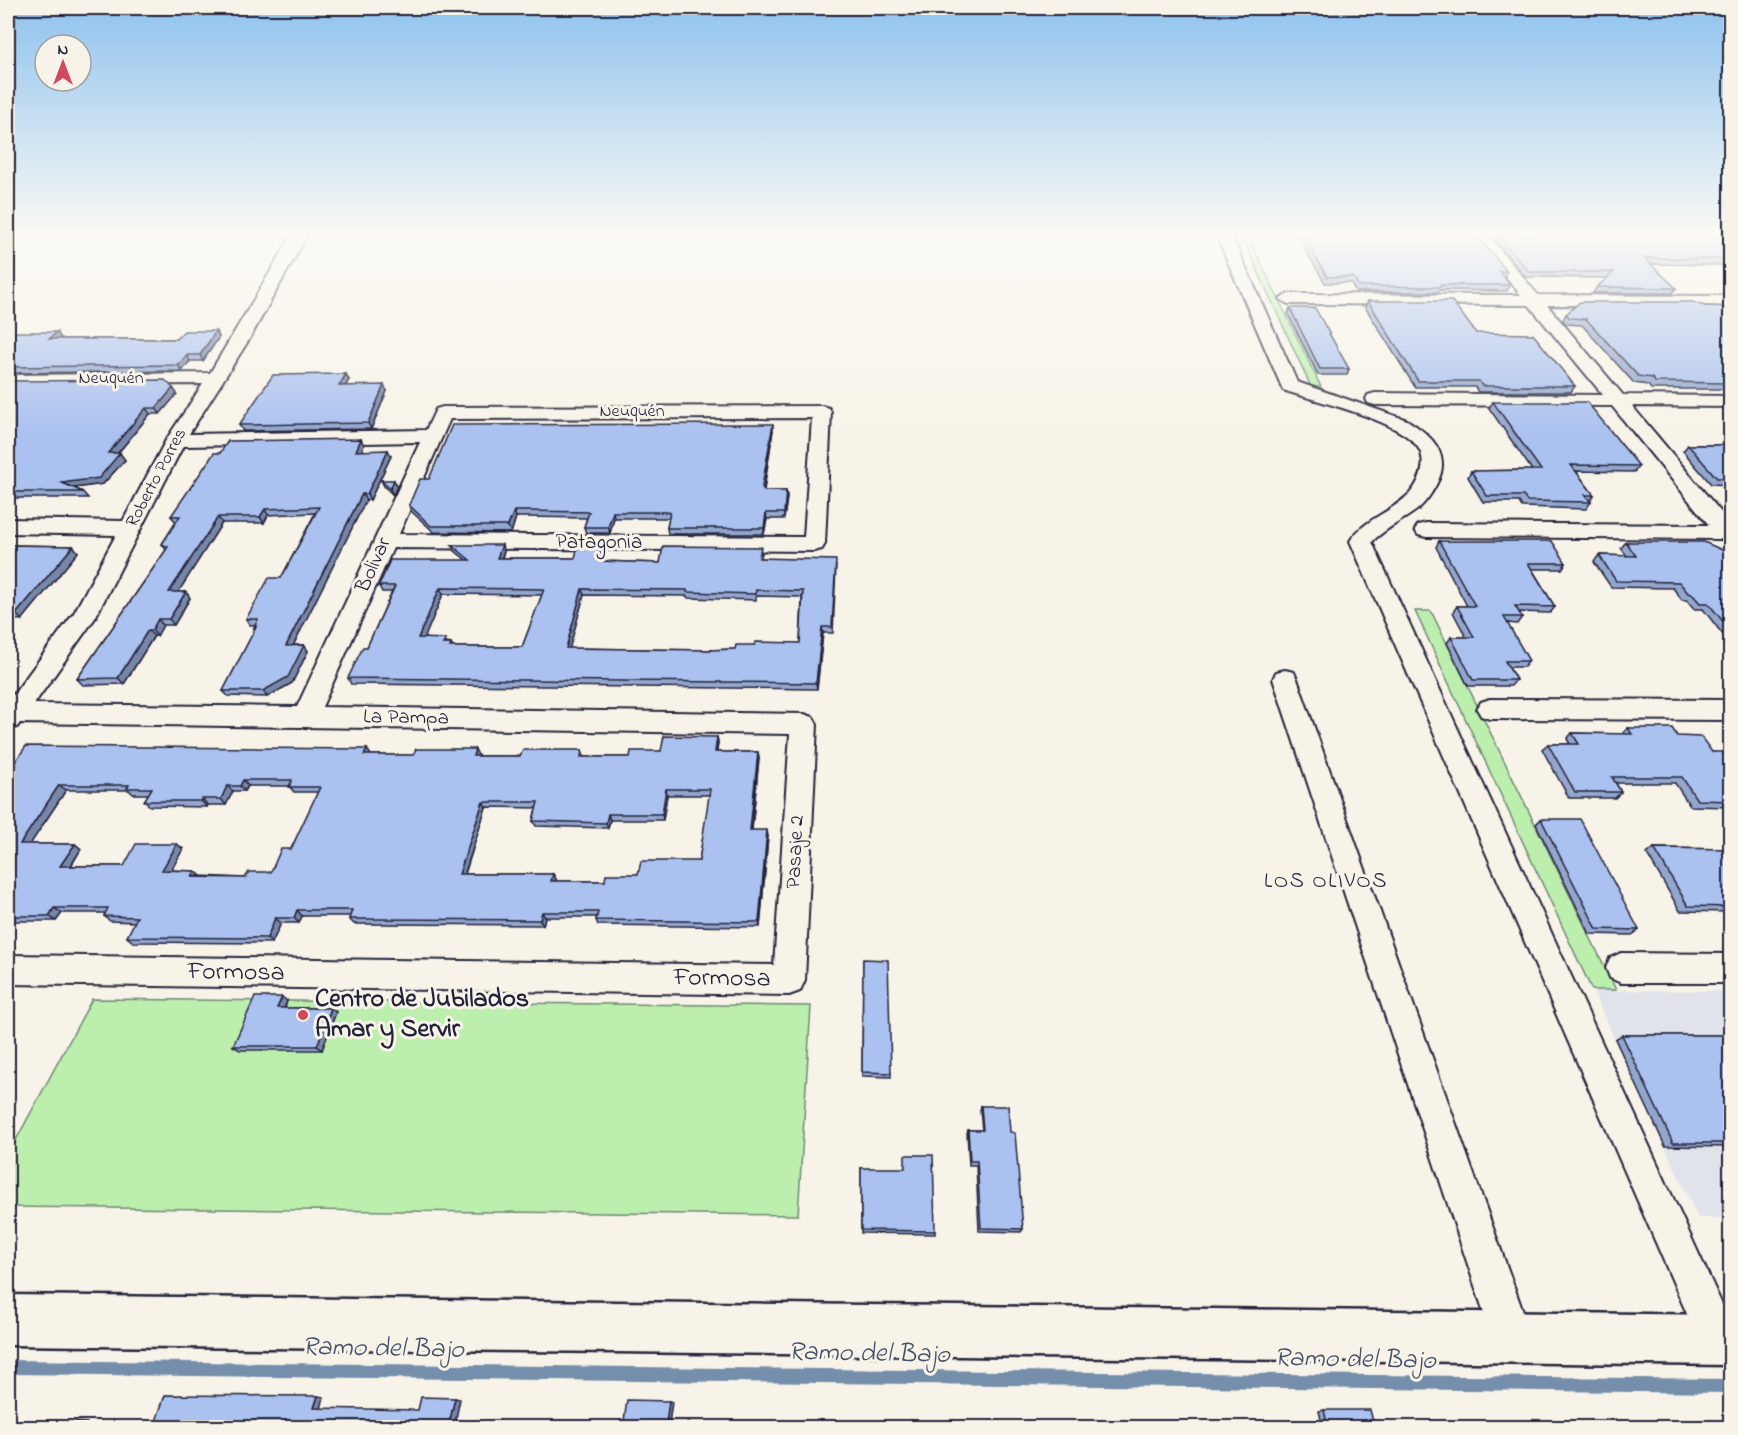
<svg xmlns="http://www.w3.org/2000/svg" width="1738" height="1435" viewBox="0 0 1738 1435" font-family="'Indie Flower',sans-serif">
<rect width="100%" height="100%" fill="#f7f3e8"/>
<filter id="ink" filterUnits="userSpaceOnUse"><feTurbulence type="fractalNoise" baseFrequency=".0167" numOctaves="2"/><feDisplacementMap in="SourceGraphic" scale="12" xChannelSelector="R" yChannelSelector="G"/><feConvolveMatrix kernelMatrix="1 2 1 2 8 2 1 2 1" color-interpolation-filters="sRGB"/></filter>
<g filter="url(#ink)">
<polygon fill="#e0e4ea" points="1592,990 1730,991 1730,1218 1698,1218"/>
<g fill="#bceeae" stroke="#6f8874" stroke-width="1.5">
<polygon points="1240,232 1246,232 1321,387 1311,387"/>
<polygon points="1415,611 1431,611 1616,990 1592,990"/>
<polygon points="92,999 811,1006 798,1215 8,1207 8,1155"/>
</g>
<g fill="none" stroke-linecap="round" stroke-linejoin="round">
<polygon fill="#748eac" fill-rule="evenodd" points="8,1360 1730,1379 1730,1393 8,1374"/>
<defs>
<g id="street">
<path d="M294 232H309L250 338 189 434 426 430 436 409 443 407 822 406 829 408 831 412 825 544 822 549 814 551 393 548 322 707 804 714 813 717 817 724 805 980 800 991 789 995 8 984V955L774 965 790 734 20 723 17 727 8 730V702L74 613 116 535 8 533V519L123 521 166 440 203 384 8 385V375L210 373ZM812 418 804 537 399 534 450 419ZM420 442 297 707 34 704 95 618 183 446Z"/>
<path d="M1215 232H1230L1297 382 1407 420C1431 435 1452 454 1437 483 1432 493 1426 502 1418 509 1403 521 1385 528 1372 542L1730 1322V1353L1718 1359 1704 1353 1350 541C1365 518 1393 512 1411 492 1421 480 1428 460 1417 446 1397 419 1315 401 1283 390Z"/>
<polygon points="1470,232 1485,232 1538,295 1730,296 1730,306 1547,305 1623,395 1730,396 1730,407 1632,406 1730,523 1730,543 1721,539 1426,537 1418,535 1415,530 1418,525 1426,523 1709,525 1612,406 1375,405 1368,403 1366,399 1368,395 1375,393 1603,395 1529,305 1288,304 1280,299 1288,294 1521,295"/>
<polygon points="1285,670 1294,672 1297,679 1532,1337 1526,1351 1512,1357 1498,1351 1492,1337 1273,679 1276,672"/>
<polygon points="1490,699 1730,700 1730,720 1490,719 1481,716 1477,709 1481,702"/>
<polygon points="1621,953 1730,954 1730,983 1621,983 1610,978 1606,968 1610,958"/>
</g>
<polygon id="primary" points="8,1295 1730,1315 1730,1365 8,1345"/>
</defs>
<use href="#street" stroke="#22223b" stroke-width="4"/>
<use href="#primary" stroke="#22223b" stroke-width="5"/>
<use href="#street" fill="#f7f3e8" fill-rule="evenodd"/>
<use href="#primary" fill="#f7f3e8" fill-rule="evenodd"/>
</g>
<g fill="#93a6ce" stroke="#22223b" stroke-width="1.5" fill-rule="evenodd">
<polygon points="1295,232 1467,232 1507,271 1504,277 1510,285 1507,291 1439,290 1438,292 1356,292 1351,283 1325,283"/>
<polygon points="1557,232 1688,232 1691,236 1731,236 1731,273 1721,265 1651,264 1676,288 1672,293 1593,293 1597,287 1607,278 1526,277 1495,240 1498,235 1560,235"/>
<polygon points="1368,301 1476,333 1575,386 1571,392 1478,392 1475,387 1415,387 1365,307"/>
<polygon points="1705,306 1731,307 1731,389 1651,389 1648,385 1634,383 1582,325 1566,324 1563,320 1566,314"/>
<polygon points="1290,308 1349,369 1347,375 1318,375 1288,314"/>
<polygon points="8,332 61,338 59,339 176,339 219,337 203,361 190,361 182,371 8,373"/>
<polygon points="346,374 349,380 345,386 387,391 371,429 243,431 239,425"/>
<polygon points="8,381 173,388 177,394 160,414 150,414 118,453 125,460 103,484 74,488 83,492 88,498 8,498"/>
<polygon points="1493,402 1639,466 1634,472 1576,471 1594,495 1590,501 1591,502 1586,509 1522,507 1519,502 1483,502 1468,477 1471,471 1532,470 1489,408"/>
<polygon points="773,430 764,491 786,491 787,497 784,519 767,519 764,534 668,534 667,528 669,518 614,518 610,533 586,533 584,527 587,518 527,517 516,517 511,533 434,532 411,511 409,505 429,479"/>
<polygon points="364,445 362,450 391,456 370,500 366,500 293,645 304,645 308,651 292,683 267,697 228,696 223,691 255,629 254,628 255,625 250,625 246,619 281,578 315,513 268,515 264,523 222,523 178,592 186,592 190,598 174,625 163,625 157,636 154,636 124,684 83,685 77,679 166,550 162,544 176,522 171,516"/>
<polygon points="1688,445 1731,445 1731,485 1711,484 1683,451"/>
<polygon points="381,480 397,486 393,495 384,486"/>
<polygon points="1439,541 1566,563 1562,569 1532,569 1555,607 1550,613 1519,612 1522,617 1517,624 1507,623 1529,661 1524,667 1509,667 1516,680 1511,686 1468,686 1447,643 1451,637 1466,637 1453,612 1457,606 1467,606 1436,547"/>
<polygon points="1626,542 1731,555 1731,645 1703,609 1694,609 1687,600 1682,600 1673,588 1611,587 1594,562 1599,555 1627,556 1621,548"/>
<polygon points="8,545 73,546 78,552 22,620 8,619 8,579 9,578 8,578"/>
<path d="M452 545 504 551 502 558H575L602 546 604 552 601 561 660 563 762 553 761 558 836 566 833 633H823L817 689 351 684 348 678 367 647 392 592H382L379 586 466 560 455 551ZM443 594 542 595 522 647H453L451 644 424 638ZM584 595 687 596 688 598 756 600V596L802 597 800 643 755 645 735 649 708 650 569 648Z"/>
<polygon points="1628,728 1677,736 1712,752 1731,755 1731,807 1690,806 1675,783 1616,783 1621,792 1615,798 1569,798 1542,749 1548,744 1570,744 1567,739 1572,733 1622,734"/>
<path d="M717 737 718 742 717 752H758L759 758 752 830 768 836 760 927 598 925 596 920 597 917H545L543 925 372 924H354L349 919 351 916H302L299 923H281L272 943 133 942 127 937 135 922 110 921 104 916 105 913H62L56 921H8V772L371 755 520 756 582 750 584 757H630L661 751ZM248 786H289L294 792H318L291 849 271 872 245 878 201 876 195 871 171 870 183 849 177 844 124 866H71L81 849 75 844H30L66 790H129L133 794H149L144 801 150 806 207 807 208 805H226L233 791H245ZM667 795H710L699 861 605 881H555L556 879 553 874H465L486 807 536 808 533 821 536 826 608 828 610 820H663Z"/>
<polygon points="1541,819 1639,930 1632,935 1590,934 1536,824"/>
<polygon points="1654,848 1731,849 1731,912 1680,911 1647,854"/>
<polygon points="863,959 891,1073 891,1077 862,1076"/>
<polygon points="287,1001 285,1008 331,1008 336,1012 322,1050 240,1050 233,1046"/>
<polygon points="1622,1035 1731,1035 1731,1147 1665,1146 1615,1039"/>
<polygon points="981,1106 1010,1132 1023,1229 1021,1232 979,1231 976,1165 969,1165 967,1133 968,1130 982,1130 980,1110"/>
<polygon points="861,1168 935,1231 935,1234 861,1233"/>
<polygon points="1324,1410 1375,1428 1323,1428 1319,1411"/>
</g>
<g fill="#7887a7" stroke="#22223b" stroke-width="1.5">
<polygon points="216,331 219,337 203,361 200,355"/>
<polygon points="57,332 61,338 53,345 49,339"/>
<polygon points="187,355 190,361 182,371 178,365"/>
<polygon points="346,374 349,380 342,392 339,386"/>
<polygon points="384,385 387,391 371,429 368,423"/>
<polygon points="173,388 177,394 160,414 156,408"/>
<polygon points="146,408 150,414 113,459 108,453"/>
<polygon points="773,424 773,430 763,493 762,487"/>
<polygon points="361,439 364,445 359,457 356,451"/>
<polygon points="388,450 391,456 370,500 367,494"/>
<polygon points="120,453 125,460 103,484 67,489 62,483"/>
<polygon points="394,480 397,486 393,495 390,489"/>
<polygon points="786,491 787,497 784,519 784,513"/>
<polygon points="362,494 366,500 290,652 286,646"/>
<polygon points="265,509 268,515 264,523 260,517"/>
<polygon points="514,511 516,517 511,533 508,526"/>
<polygon points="613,512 614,518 610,533 608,527"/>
<polygon points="766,513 767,519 764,534 764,528"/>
<polygon points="218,517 222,523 174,599 169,592"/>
<polygon points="502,545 504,551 499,564 497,558"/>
<polygon points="73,546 78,552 22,620 16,614"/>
<polygon points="602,546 604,552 600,568 598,561"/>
<polygon points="440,588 443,594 422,644 418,638"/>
<polygon points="582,589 584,595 568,654 566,648"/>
<polygon points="186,592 190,598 174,625 169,619"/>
<polygon points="158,619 163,625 157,636 152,630"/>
<polygon points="822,627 823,633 817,689 816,683"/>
<polygon points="148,630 154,636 124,684 118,678"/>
<polygon points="304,645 308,651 292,683 267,697 263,691"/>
<polygon points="717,737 718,742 716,757 715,752"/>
<polygon points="367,749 371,755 368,761 364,755"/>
<polygon points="475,749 478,755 476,762 473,756"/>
<polygon points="758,752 759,758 751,836 750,830"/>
<polygon points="243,780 248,786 245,791 240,786"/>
<polygon points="59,785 66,790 27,849 20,844"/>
<polygon points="227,786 233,791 226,805 221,799"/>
<polygon points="666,789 667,795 663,820 662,814"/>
<polygon points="202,799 208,805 207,807 201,801"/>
<polygon points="483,802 486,807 463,879 459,874"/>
<polygon points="608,814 610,820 608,828 606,823"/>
<polygon points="767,830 768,836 760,927 759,922"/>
<polygon points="75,844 81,849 67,872 60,866"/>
<polygon points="177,844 183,849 168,876 162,870"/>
<polygon points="195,871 201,876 192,877"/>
<polygon points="553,874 556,879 554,886 551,881"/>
<polygon points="54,908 62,913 56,921 49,916"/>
<polygon points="297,910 302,916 299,923 294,918"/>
<polygon points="542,912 545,917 543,925 540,920"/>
<polygon points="275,918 281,923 272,943 267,938"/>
<polygon points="282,997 287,1001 283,1012 277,1008"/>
<polygon points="331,1008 336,1012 322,1050 317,1046"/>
<polygon points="318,1396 324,1397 321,1409 314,1408"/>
<polygon points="455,1398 460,1399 454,1428 448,1428"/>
<polygon points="669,1401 672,1402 669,1424 666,1423"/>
<polygon points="77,1422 87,1423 85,1428 75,1427"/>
</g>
<g fill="#abc1ef" stroke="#22223b" stroke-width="1.5" fill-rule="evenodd">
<polygon points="1301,232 1467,232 1469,234 1476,235 1507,271 1499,271 1510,285 1440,285 1441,287 1359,286 1353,277 1327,277"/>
<polygon points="1566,232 1688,232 1691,236 1731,236 1731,264 1725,259 1644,258 1676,288 1597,287 1614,272 1529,272 1498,235 1569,235"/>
<polygon points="1368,301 1452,301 1476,333 1533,334 1575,386 1482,386 1479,381 1418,381"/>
<polygon points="1580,302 1692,302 1705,306 1731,307 1731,383 1655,382 1652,378 1638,376 1586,319 1570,318 1566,314"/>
<polygon points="1290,308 1315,308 1349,369 1320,369"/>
<polygon points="184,331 216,331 200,355 187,355 178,365 8,367 8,332 57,332 49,339 176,339"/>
<polygon points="346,374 339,386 384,385 368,423 239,425 273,375"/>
<polygon points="165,380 173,388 156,408 146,408 108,453 120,453 99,478 62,483 83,492 8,492 8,381"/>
<polygon points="1493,402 1587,402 1639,466 1571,465 1594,495 1585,495 1591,502 1527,501 1523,496 1487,496 1471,471 1541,470"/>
<polygon points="773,424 762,487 764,491 786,491 784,513 766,513 764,528 667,528 670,512 613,512 608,527 584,527 589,512 524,511 514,511 508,526 431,526 409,505 420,479 429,479 452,425"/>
<polygon points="361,439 356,451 388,450 367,494 362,494 286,646 304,645 288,677 263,691 223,691 256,627 254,628 258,619 246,619 269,578 281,578 319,507 265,509 260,517 218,517 169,592 186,592 169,619 158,619 152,630 148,630 118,678 77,679 168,547 162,544 180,516 171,516 214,453 220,453 228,441"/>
<polygon points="1688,445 1731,445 1731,478 1717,478"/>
<polygon points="381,480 394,480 390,489"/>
<polygon points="1439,541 1552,541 1566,563 1528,563 1555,607 1515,606 1522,617 1504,617 1529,661 1505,661 1516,680 1473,680 1451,637 1474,637 1457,606 1475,606"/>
<polygon points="1626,542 1704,542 1729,553 1731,555 1731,631 1708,603 1700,603 1692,594 1688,593 1679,582 1616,581 1599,555 1636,556"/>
<polygon points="8,545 73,546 16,614 8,613 8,579 14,572 8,572"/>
<path d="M452 545H502L497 558H575L578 545 602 546 598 561 660 563 663 546 761 547 759 558 836 560 832 627H822L816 683 348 678 363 647H367L395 586H379L390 560H470ZM440 588 544 589 522 647H450L451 644H443L446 639 418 638ZM582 589 687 590V592L755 594 756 590 803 591 800 643 755 642V645H736L735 649 708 650 566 648Z"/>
<polygon points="1628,728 1672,728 1677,736 1701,737 1712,752 1729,752 1731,755 1731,801 1697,800 1682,777 1612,777 1621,792 1575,792 1548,744 1579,744 1572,733 1632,734"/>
<path d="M664 736 717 737 715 752H758L750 830H767L759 922 596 920 598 912H542L540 920 367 919H349L352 910H297L294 918H275L267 938 127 937 137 917 104 916 108 908H54L49 916H8V772L26 746 367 749 364 755H413L416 749H475L473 756H520L523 750H582L581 757H630L631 751H661ZM243 780H292L289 787H320L291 849H281L271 872H249L245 878 192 877 195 871 162 870 177 844H136L124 866H60L75 844H20L59 785H129L127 788H152L144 801H201L202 799H221L227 786H240ZM666 789H710L699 861H641L638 874H606L605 881H551L553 874H459L483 802H538L533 821 606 823 608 814H662Z"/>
<polygon points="1541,819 1580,819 1639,930 1597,929"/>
<polygon points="1654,848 1731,849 1731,907 1688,906"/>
<polygon points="863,959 888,960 891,1073 862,1072"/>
<polygon points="255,997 282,997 277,1008 331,1008 317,1046 233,1046"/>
<polygon points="1622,1035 1731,1035 1731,1143 1673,1143"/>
<polygon points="981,1106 1008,1106 1010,1132 1015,1133 1023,1229 981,1228 977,1161 970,1161 968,1130 983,1130"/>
<polygon points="905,1155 933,1155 935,1231 861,1230 861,1168 905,1168"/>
<polygon points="165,1395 318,1396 314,1408 418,1410 421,1397 455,1398 448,1428 8,1428 8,1421 77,1422 75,1427 154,1427"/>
<polygon points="627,1400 669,1401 666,1423 709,1423 709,1427 770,1425 770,1428 623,1428"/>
<polygon points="1324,1410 1370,1410 1375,1428 1328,1428"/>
</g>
</g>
<linearGradient id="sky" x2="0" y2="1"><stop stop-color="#8fc2ee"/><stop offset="0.54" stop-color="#fbfaf5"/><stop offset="1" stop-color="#fbfaf5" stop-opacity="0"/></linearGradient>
<rect width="1738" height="433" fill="url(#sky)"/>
<circle fill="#d1495b" stroke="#f7f3e8" stroke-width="2" cx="303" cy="1015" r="6"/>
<g text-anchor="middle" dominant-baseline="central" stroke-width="6" stroke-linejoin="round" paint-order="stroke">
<g font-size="18" fill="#22223b" stroke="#f7f3e8">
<text x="111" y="379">Neuquén</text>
<text x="632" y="412">Neuquén</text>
<text transform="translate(157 478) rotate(-62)">Roberto Porres</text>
</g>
<g font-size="21" fill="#22223b" stroke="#f7f3e8">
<text x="599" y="543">Patagonia</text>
<text transform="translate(374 565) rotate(-66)">Bolivar</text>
<text transform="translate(406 718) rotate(1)">La Pampa</text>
<text transform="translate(796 852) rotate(-87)">Pasaje 2</text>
</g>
<g font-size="22" letter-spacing="1.5" fill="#22223b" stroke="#f7f3e8">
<text x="1326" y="882">LOS OLIVOS</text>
</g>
<g font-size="26" fill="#22223b" stroke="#f7f3e8">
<text transform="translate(236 973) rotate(1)">Formosa</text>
<text transform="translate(722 979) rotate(1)">Formosa</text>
</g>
<g font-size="26" font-weight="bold" fill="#22223b" stroke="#f7f3e8" text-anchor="start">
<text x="315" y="1000">Centro de Jubilados<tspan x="315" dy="30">Amar y Servir</tspan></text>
</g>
<g font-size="27" font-style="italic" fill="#444f6a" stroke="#f7f3e8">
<text transform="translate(383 1349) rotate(1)">Ramo del Bajo</text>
<text transform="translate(869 1354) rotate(1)">Ramo del Bajo</text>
<text transform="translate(1355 1360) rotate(1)">Ramo del Bajo</text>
</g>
</g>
<rect width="1738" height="1435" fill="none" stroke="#f7f3e8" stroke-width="30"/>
<rect x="15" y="15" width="1708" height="1405" fill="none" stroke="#22223b" stroke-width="2" filter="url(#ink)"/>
<g transform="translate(63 63)"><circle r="28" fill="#f7f3e8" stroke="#a29fa3" stroke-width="1.5"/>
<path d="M0-4.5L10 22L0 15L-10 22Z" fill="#d1495b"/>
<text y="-9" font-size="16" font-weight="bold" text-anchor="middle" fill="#22223b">N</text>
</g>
</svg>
